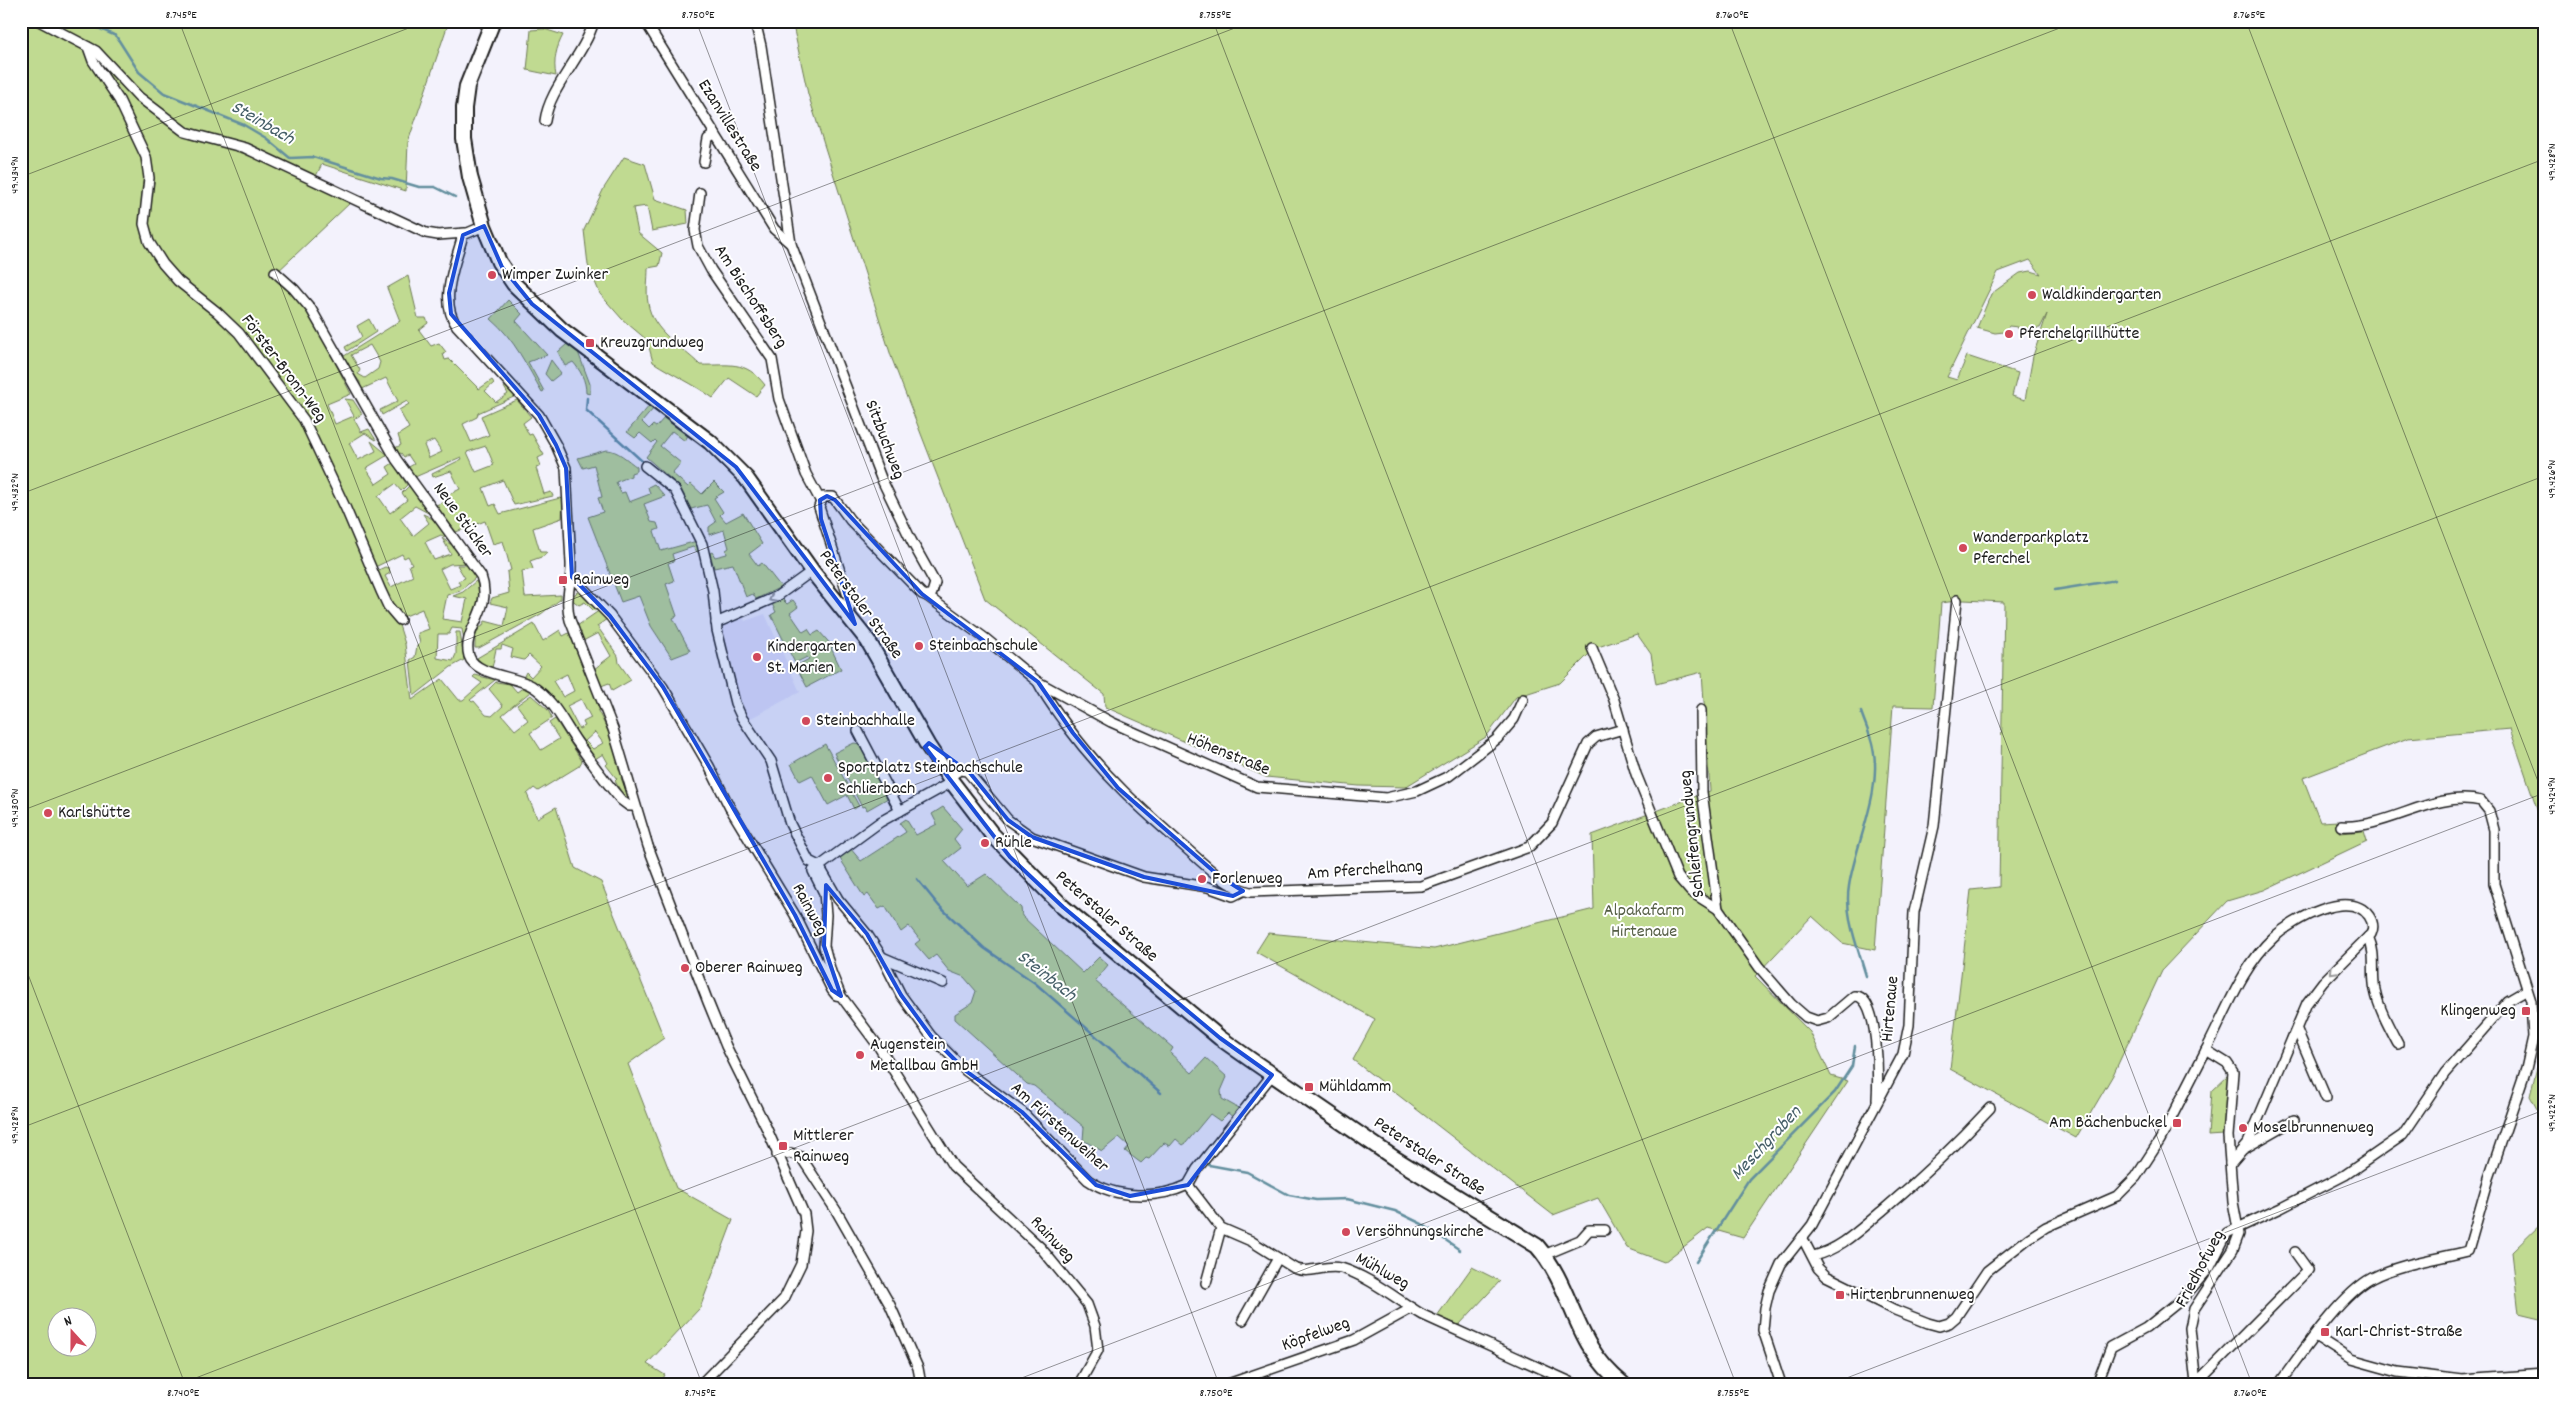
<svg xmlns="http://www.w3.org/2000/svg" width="2565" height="1405" viewBox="0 0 2565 1405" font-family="Dekko,sans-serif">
<rect width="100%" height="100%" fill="#f3f2fc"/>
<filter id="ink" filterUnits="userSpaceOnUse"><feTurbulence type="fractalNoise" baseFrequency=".02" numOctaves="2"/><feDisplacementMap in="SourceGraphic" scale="10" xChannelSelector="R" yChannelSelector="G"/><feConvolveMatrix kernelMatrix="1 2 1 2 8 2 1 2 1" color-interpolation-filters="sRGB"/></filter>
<g filter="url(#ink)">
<polygon fill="#e5e3f9" points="765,614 800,692 749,719 736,690 733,668 722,629 724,625 743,617 745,621"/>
<g fill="#c0da91" stroke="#6e7b56" fill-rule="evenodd">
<path d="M21 21H449L408 142 406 191 322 164 313 182 351 202 273 276 309 311 351 394 327 404 335 424 354 416 345 399 353 400 362 414 354 419 361 432 369 429 376 440 365 433 349 443 358 460 376 451 371 441 388 455 366 468 376 484 391 474 387 467 393 463 407 485 401 491 395 484 378 496 390 513 407 500 402 493 410 485 432 515 415 506 400 518 413 536 429 523 423 514C436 519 443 529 452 541L441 535 425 542 434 560 451 554 442 538 450 544 453 543 468 563 450 564 440 569 450 589 460 585 458 581 465 578 457 565H469L475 578 460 591 447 595 442 619 462 622 467 599 453 596 463 592 476 581C486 602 470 621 464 641L462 629 452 628 449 634H438L437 658 453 661 456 654V632H460L464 660 451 667 414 696 410 660 415 657 417 646 420 644 418 633 429 629 422 609 403 617 390 604 376 571 385 567 389 568 390 573 385 576 391 587 413 576 409 565 412 564 408 556 404 558 402 554 373 568 362 540 358 541 380 597 398 622 405 644 412 700 442 679 459 700H463L482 683 473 677 475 675 495 680 470 700 472 702 474 701 486 715 492 716 503 706 489 689 496 682 510 684 517 692 524 687 530 692 502 715 515 730 528 720 517 705 531 695 548 710 552 718 530 733 541 750 559 739 549 723 555 719 582 761 579 766 538 791 534 788 527 794 537 818 556 807 575 868 601 882 664 1038 628 1064 676 1188 733 1220 700 1308 647 1364 665 1375 660 1384H21ZM58 1318H88V1348H58Z"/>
<path d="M792 21H2544V829L2510 729 2408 738 2303 778 2320 822 2338 821 2340 833 2364 831 2367 841 2264 890 2227 901 2162 970 2113 1075 2076 1138 1950 1069 1971 890 1999 887 2004 602 1964 600 1941 603 1933 707 1893 706 1875 950 1842 943 1812 916 1755 976 1810 1032 1831 1076 1848 1081 1743 1238 1708 1228 1664 1262 1627 1248 1598 1198 1553 1215 1353 1060 1375 1019 1256 952 1268 933 1434 949 1594 909 1592 835 1710 791 1702 672 1656 684 1651 654 1637 634 1595 648 1560 683 1516 697 1486 737 1405 787 1359 786 1266 777 1105 707 1104 694 985 599 892 359 808 94ZM2030 260 2041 274 2031 271 2020 273 1991 294 1977 328 1995 333 2004 332 2009 326 2018 327V329L2040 328 2047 314 2033 356 2025 400 2012 396 2018 373 1967 356 1957 380 1947 377 1998 272Z"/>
<path d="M544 29 563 35C556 48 553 61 556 76L527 70 531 30Z"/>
<path d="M624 157 645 164 655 199 687 210 688 224 652 231 647 206 633 208 638 233 662 253 659 266 648 268C648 279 646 292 648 303 652 331 682 347 700 365 729 366 745 359 765 385L756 396 729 378 713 398C694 384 673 375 653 362L647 340 622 319 600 294 588 265 584 230 604 188Z"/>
<path d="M408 276 418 318H426L428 323 419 330 431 346 439 343 446 352 443 354 445 360 449 359 479 389 492 380 494 383 485 391 496 402 508 394 504 387 507 386 516 396 478 413 477 417 463 424 471 442 489 435 481 416 517 400 531 417 523 423 529 435 532 434 544 455 538 458 541 466 536 468 544 494 551 492 553 496 514 505 503 480 483 488 490 506 495 504 500 514 560 498 563 499 562 518 533 528 540 552H547L544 556 530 561 533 569 522 571 525 597 561 595V599L541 614 479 648H475V638L479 627H482L485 621 504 626 508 607 490 603 492 598 509 593 507 572 511 570 503 541 493 544 485 521 456 532 436 505 443 502 442 498 460 489 451 471 433 477 432 474 462 459 461 457 415 477 407 468 414 464 408 455 404 457 401 453 398 454 395 448 401 445 398 435 409 428 399 410 409 404 407 401 382 415 380 410 398 401 386 378 360 390V382L355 376 351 375 341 358 400 321 387 288ZM370 345 380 362 378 369 365 378 358 374 360 370 351 355ZM434 440 442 452 429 458 424 445ZM486 446 494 465 476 472 467 452Z"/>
<path d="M508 300 522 314 516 321 547 355 528 362 544 391 542 392C528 368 514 338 491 319Z"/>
<polygon points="369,319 376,332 347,351 345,347 362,337 357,326"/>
<path d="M567 344 578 352 590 384V394L586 393C586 380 580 370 573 362L565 366 558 352Z"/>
<polygon points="551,360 561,373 551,381 545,374"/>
<polygon points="650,405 654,408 642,422 649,429 653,425 656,427 665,417 688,435 685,441 672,431 660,446 681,463 672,473 688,487 691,484 702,494 714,482 724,492 714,498 723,512 720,515 726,522 743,513 762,544 749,554 758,566 762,563 781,587 756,599 753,594 746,597 733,564 714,568 710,553 712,552 715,557 727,554 726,550 729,548 724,530 709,535 709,527 716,522 707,505 691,509 680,487 646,457 657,442 655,440 652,443 640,433 635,438 627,432"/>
<path d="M606 450C618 450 627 460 637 467V471L631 473V476L616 482 621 493 625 492 629 502 650 494 648 487 654 484 665 496 644 504 651 522 657 523 659 529 654 531 661 551 697 541 700 555 693 547 672 554 674 561 668 563 674 581 666 584 677 616 673 618 690 651 672 658 651 626 639 596 621 602 588 517 603 512 598 498 602 497 594 465 583 468 578 458Z"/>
<polygon points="577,592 581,592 598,609 594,611 585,602 579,605 571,599"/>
<polygon points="782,599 787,604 793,600 798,607 790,613 803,632 808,629 812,635 819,631 833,647 831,648 841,669 807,687 796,666 809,659 807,657 795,663 771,615 776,612 772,604"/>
<polygon points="600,610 607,619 597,626 618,656 619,663 631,680 612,691 609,683 601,686 594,669 611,656 598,633 583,641 577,626"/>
<path d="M534 624 543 641 560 630 563 636 569 633 601 709 598 711C610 734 616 748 622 775L621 778 629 798 625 799 615 781 617 779 606 765 608 763 603 754 595 759C572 728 559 695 524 676L526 672 531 677 541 666 529 655 524 660 511 657 513 649 502 645 501 649H496L492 668 480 663 477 658ZM567 674 574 691 563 697 553 681ZM581 699 591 718 583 722 585 726 579 729 567 706ZM595 732 603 743 593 749 585 741Z"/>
<polygon points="854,743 861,744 888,798 867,810 865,806 862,807 834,753"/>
<polygon points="825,744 859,806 854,809 847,795 828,805 812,775 800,781 791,764"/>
<polygon points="943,807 962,829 954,839 961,848 944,861 967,886 986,874 1021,908 1022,916 1083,973 1099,957 1108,965 1095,981 1173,1048 1170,1053 1192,1073 1206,1058 1227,1077 1221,1091 1222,1099 1240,1109 1234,1118 1228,1113 1220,1121 1210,1114 1186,1143 1183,1145 1176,1139 1170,1146 1164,1143 1149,1159 1146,1158 1141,1163 1125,1151 1129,1146 1119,1137 1102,1151 1083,1140 1084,1127 1034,1086 1027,1084 955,1019 955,1014 972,1003 976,991 964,977 949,971 936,955 929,960 915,944 920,940 909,926 901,932 885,906 879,909 868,894 864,897 839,857 850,848 861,861 906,832 900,823 906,819 916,835 937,824 932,814"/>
<polygon points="2544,1038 2544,1122 2530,1096"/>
<polygon points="2228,1075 2223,1135 2208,1136 2211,1091"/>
<polygon points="2544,1221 2544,1320 2519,1314 2512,1252"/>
<polygon points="1472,1267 1500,1281 1459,1325 1437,1316"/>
</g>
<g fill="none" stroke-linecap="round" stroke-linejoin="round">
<g stroke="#638f9e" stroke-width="2.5">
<polyline points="83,21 116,36 139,72 164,93 244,125 266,138 290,158 313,157 381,178 392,179 419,187 435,187 455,197"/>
<polyline points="587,398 586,410 642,461"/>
<polyline points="2112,581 2115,580"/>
<polyline points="2055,590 2110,581"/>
<path d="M1861 712C1865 724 1871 736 1873 748 1883 790 1855 845 1849 886 1844 916 1858 948 1866 976"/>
<polyline points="917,879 939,906 984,948 1035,983 1161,1093"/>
<polyline points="1209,1165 1247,1172 1289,1195 1316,1200 1347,1199 1395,1211 1422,1224 1460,1250"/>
<polyline points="1696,1262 1749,1179 1835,1092 1852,1066 1855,1046"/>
</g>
<defs>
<g id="street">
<polyline points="39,21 96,51 139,97 185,132 245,148 426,233 438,235 465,233"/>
<polyline points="645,21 774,229 791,244"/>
<polyline points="755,21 761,46 791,244 881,478 911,540 935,583 932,593 927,596 922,594 850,520 833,497 823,497 819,507 849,599 850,607 846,614"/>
<polyline points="88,47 93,61 119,100 146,157 149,178 144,224 149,242 163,264 178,281 217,312 239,333 304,420 346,509 381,591 388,606 400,620"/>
<path d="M545 121C549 88 584 56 594 21"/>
<polyline points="704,162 708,139 715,134"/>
<polyline points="700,193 695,230 698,246 711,270 772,359 779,399 806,474 820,500"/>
<path d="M484 226 463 235C456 262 438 301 457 326L539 415 556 445 566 468 571 563C572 583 564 600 570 620L613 729 648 846 708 1002 726 1046 766 1127 804 1214 806 1231 801 1264 784 1299 701 1384"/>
<path d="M275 272 294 289 311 309 396 459 481 576C494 611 461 629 469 656 475 675 515 676 532 686 554 700 563 722 577 742 591 762 605 781 621 800L629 806H635"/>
<path d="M645 466 675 490 702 544 713 591 717 630 735 703 742 718 771 761 790 824 809 861 819 866 838 899 867 934 882 957 901 995 931 1036 966 1071 1022 1112 1088 1180C1116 1199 1158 1199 1188 1185"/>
<polyline points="572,577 610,616 663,687 709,766 730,808 795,915 832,990 836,995 841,996 879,1047 953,1166 1041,1248 1087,1304 1095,1326 1098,1350 1079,1384"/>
<polyline points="927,596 986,639 1038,682 1111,722 1257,787 1386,798 1417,791 1449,776 1497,739 1514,719 1523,699"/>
<polyline points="716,623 776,597 812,571"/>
<polyline points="1592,648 1614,700 1636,774 1678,877 1691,892 1718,909"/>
<path d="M1038 682C1046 698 1057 712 1067 726 1102 774 1143 811 1187 849 1205 865 1225 886 1250 892L1421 886 1529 847 1552 823 1588 744 1596 737 1623 729"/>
<path d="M1701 710 1702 792 1718 909 1759 967 1791 1004 1806 1017 1817 1021 1828 1018 1854 996C1880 993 1878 1082 1877 1100"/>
<polyline points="858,731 900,811"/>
<polyline points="949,777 960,770 967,771 1008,820 1032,837 1144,877 1208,887 1233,896 1243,891"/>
<path d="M2368 937C2377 954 2371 972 2375 990 2379 1009 2389 1027 2398 1044"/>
<polyline points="882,957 943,983"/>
<polyline points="840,994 831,972 824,946 826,915 824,893 813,871 880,822 952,782"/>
<polyline points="2297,1030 2326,1098"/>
<path d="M2206 1050C2226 1012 2242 966 2274 937 2293 920 2349 888 2369 916 2373 922 2374 928 2371 934L2323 982 2307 1003 2248 1143 2230 1164"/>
<polyline points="2245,1148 2294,1120"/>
<polyline points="777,1155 790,1153 801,1157 837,1212 890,1305 918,1368 921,1384"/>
<path d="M1188 1185 1221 1228 1251 1241 1294 1268C1309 1275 1325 1264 1341 1268 1368 1276 1398 1300 1423 1315L1575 1384"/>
<polyline points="1188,1185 1197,1169 1272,1075"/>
<polyline points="1802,1237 1818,1268 1826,1276 1895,1310 1928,1323 1939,1326 1949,1323 1956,1317 1987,1271 2029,1238 2046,1227 2117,1196 2136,1177 2160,1140 2206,1050 2227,1063 2233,1072 2228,1136 2233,1202 2239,1234 2233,1250 2194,1309 2190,1328 2196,1384"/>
<polyline points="1544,1255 1580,1240 1589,1230 1605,1230"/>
<path d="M1813 1256C1841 1249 1860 1229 1882 1211 1921 1178 1956 1145 1990 1108"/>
<polyline points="1206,1283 1221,1228"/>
<polyline points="1243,1320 1278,1258"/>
<polyline points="2315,1336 2351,1359 2398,1372 2462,1380 2544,1374"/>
<polyline points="2196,1383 2308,1270 2295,1252"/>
<polyline points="1228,1384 1354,1340 1412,1308"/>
<polyline points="1781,1384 1763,1330 1765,1308 1769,1291 1781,1264 1812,1225 1903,1054 1909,1025 1914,912 1934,826 1957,600"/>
<polyline points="2097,1384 2111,1347 2146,1328 2182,1299 2210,1267 2227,1233 2281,1208 2345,1175 2403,1135 2445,1073 2508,1001 2527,990"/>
<path d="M2279 1384C2301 1354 2340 1295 2372 1278 2401 1263 2437 1259 2468 1251L2489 1178 2526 1069 2533 1038 2531 1001 2494 884V830L2489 811 2481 801C2433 790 2389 829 2341 826"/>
</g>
<path id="secondary" d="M493 21 467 86 464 108V139L470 177 484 226 499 262 514 284 562 330 710 442 746 478 812 571 868 641 928 746 952 782 991 833 1063 907 1220 1038 1254 1062 1394 1158 1537 1246C1575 1290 1572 1344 1623 1384"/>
</defs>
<use href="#street" stroke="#1c1c1c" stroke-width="12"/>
<use href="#secondary" stroke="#1c1c1c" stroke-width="18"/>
<use href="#street" stroke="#fff" stroke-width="9"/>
<use href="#secondary" stroke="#fff" stroke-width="14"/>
</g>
<defs><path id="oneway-chevron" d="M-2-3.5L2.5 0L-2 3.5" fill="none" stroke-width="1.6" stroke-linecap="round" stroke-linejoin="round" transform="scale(1.25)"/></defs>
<g stroke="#999">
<use href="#oneway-chevron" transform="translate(772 599) rotate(152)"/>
<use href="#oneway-chevron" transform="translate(2333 971) rotate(134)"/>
</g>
</g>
<path fill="#1d4ed8" fill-opacity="0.2" stroke="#1d4ed8" stroke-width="4" stroke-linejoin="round" d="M484 226 502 267 532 304 736 467 855 624 821 519 820 500 827 496 835 500 922 594 1038 682 1073 733 1118 788 1219 876 1243 891 1233 896 1144 877 1032 837 1008 820 970 773 929 743 925 747 1010 857 1063 907 1220 1038 1272 1075 1188 1185 1130 1196 1096 1185 1022 1112 966 1071 931 1036 901 995 867 934 826 885 824 946 841 996 832 990 795 915 663 687 610 616 572 577 566 468 556 445 539 415 451 314 449 293 463 235Z"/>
<path fill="none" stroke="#1c1c1c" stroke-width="1" stroke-opacity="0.45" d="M179 21 702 1384M696 21 1219 1384M1213 21 1736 1384M1729 21 2252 1384M2246 21 2544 797M21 177 427 21M21 494 1253 21M21 811 2078 21M21 956 185 1384M21 1128 2544 159M180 1384 2544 476M1006 1384 2544 793M1831 1384 2544 1110"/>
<g fill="#d1495b" stroke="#fff" stroke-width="2">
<circle cx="492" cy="275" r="5"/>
<circle cx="2032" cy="295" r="5"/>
<circle cx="2009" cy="334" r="5"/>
<rect x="585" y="338" width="10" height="10" rx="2.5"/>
<circle cx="1963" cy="548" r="5"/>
<rect x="558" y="575" width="10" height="10" rx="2.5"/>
<circle cx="919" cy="646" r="5"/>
<circle cx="757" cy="657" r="5"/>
<circle cx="806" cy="721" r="5"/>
<circle cx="828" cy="778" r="5"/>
<circle cx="48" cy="813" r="5"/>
<circle cx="985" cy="843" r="5"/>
<circle cx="1202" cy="879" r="5"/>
<circle cx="685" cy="968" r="5"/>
<rect x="2521" y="1006" width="10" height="10" rx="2.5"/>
<circle cx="860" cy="1055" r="5"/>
<rect x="1304" y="1082" width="10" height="10" rx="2.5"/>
<rect x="2172" y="1118" width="10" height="10" rx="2.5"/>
<circle cx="2243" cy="1128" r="5"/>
<rect x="778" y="1141" width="10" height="10" rx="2.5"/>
<circle cx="1346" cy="1232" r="5"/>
<rect x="1835" y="1290" width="10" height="10" rx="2.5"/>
<rect x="2320" y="1327" width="10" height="10" rx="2.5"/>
</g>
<g text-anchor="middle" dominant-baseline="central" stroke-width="4" stroke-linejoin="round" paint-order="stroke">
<g font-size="18" fill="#1c1c1c" stroke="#fff">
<text transform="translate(729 126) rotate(58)">Ezanvillestraße</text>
<text transform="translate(750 297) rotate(57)">Am Bischoffsberg</text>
<text transform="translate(283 369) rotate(53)">Förster-Bronn-Weg</text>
<text transform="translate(884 440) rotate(69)">Sitzbuchweg</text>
<text transform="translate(462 521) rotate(54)">Neue Stücker</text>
<text transform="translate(860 605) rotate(54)">Peterstaler Straße</text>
<text transform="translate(1228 755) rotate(22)">Höhenstraße</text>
<text transform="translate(1693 834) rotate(-96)">Schleifengrundweg</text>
<text transform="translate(1365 871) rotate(-4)">Am Pferchelhang</text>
<text transform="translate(809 910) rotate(62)">Rainweg</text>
<text transform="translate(1106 917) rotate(41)">Peterstaler Straße</text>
<text transform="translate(1891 1009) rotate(-85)">Hirtenaue</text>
<text transform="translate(1059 1128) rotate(42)">Am Fürstenweiher</text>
<text transform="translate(1429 1157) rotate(33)">Peterstaler Straße</text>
<text transform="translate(1052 1240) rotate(47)">Rainweg</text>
<text transform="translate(2201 1269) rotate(-62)">Friedhofweg</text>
<text transform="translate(1382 1272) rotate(29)">Mühlweg</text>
<text transform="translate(1316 1335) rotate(-20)">Köpfelweg</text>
</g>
<g font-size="18" fill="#1c1c1c" stroke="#fff" text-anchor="start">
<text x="502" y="275">Wimper Zwinker</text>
<text x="2042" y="295">Waldkindergarten</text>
<text x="2019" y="334">Pferchelgrillhütte</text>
<text x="600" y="343">Kreuzgrundweg</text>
<text x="1973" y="538">Wanderparkplatz<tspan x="1973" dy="21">Pferchel</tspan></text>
<text x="573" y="580">Rainweg</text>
<text x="929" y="646">Steinbachschule</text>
<text x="767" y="647">Kindergarten<tspan x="767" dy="21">St. Marien</tspan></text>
<text x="816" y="721">Steinbachhalle</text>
<text x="838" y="768">Sportplatz Steinbachschule<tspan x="838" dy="21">Schlierbach</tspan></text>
<text x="58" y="813">Karlshütte</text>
<text x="995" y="843">Rühle</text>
<text x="1212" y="879">Forlenweg</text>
<text x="695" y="968">Oberer Rainweg</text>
<text x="2516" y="1011" text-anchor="end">Klingenweg</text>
<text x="870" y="1045">Augenstein<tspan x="870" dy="21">Metallbau GmbH</tspan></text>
<text x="1319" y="1087">Mühldamm</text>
<text x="2167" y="1123" text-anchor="end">Am Bächenbuckel</text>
<text x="2253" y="1128">Moselbrunnenweg</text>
<text x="793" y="1136">Mittlerer<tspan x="793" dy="21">Rainweg</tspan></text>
<text x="1356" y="1232">Versöhnungskirche</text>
<text x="1850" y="1295">Hirtenbrunnenweg</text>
<text x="2335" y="1332">Karl-Christ-Straße</text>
</g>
<g font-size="18" fill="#555e45" stroke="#fff">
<text x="1644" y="911">Alpakafarm<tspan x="1644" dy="21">Hirtenaue</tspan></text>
</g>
<g font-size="19" font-style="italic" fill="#465f68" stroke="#fff">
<text transform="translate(262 124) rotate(30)">Steinbach</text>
<text transform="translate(1046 977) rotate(38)">Steinbach</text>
<text transform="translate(1767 1144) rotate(-47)">Meschgraben</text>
</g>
</g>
<rect width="2565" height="1405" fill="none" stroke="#fff" stroke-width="55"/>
<g transform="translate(72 1332) rotate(339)"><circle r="24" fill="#ffffff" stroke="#a4a4a4"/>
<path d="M0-4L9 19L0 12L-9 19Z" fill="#d1495b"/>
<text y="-8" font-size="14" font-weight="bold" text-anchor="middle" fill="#1c1c1c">N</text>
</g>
<rect x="28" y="28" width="2510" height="1350" fill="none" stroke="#1c1c1c" stroke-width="2"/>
<g font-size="12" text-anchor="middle" fill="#1c1c1c">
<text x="181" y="18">8.745°E</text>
<text x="698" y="18">8.750°E</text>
<text x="1215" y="18">8.755°E</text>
<text x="1732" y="18">8.760°E</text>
<text x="2249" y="18">8.765°E</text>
<text transform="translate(2551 162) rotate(-90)" y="4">49.428°N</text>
<text transform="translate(14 175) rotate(-90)" y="4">49.434°N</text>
<text transform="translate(2551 479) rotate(-90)" y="4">49.426°N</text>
<text transform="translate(14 492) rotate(-90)" y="4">49.432°N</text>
<text transform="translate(2551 796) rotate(-90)" y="4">49.424°N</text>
<text transform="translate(14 808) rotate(-90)" y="4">49.430°N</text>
<text transform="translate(2551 1113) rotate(-90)" y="4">49.422°N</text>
<text transform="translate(14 1125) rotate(-90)" y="4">49.428°N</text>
<text x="183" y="1396">8.740°E</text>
<text x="700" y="1396">8.745°E</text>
<text x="1216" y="1396">8.750°E</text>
<text x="1733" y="1396">8.755°E</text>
<text x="2250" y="1396">8.760°E</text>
</g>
</svg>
